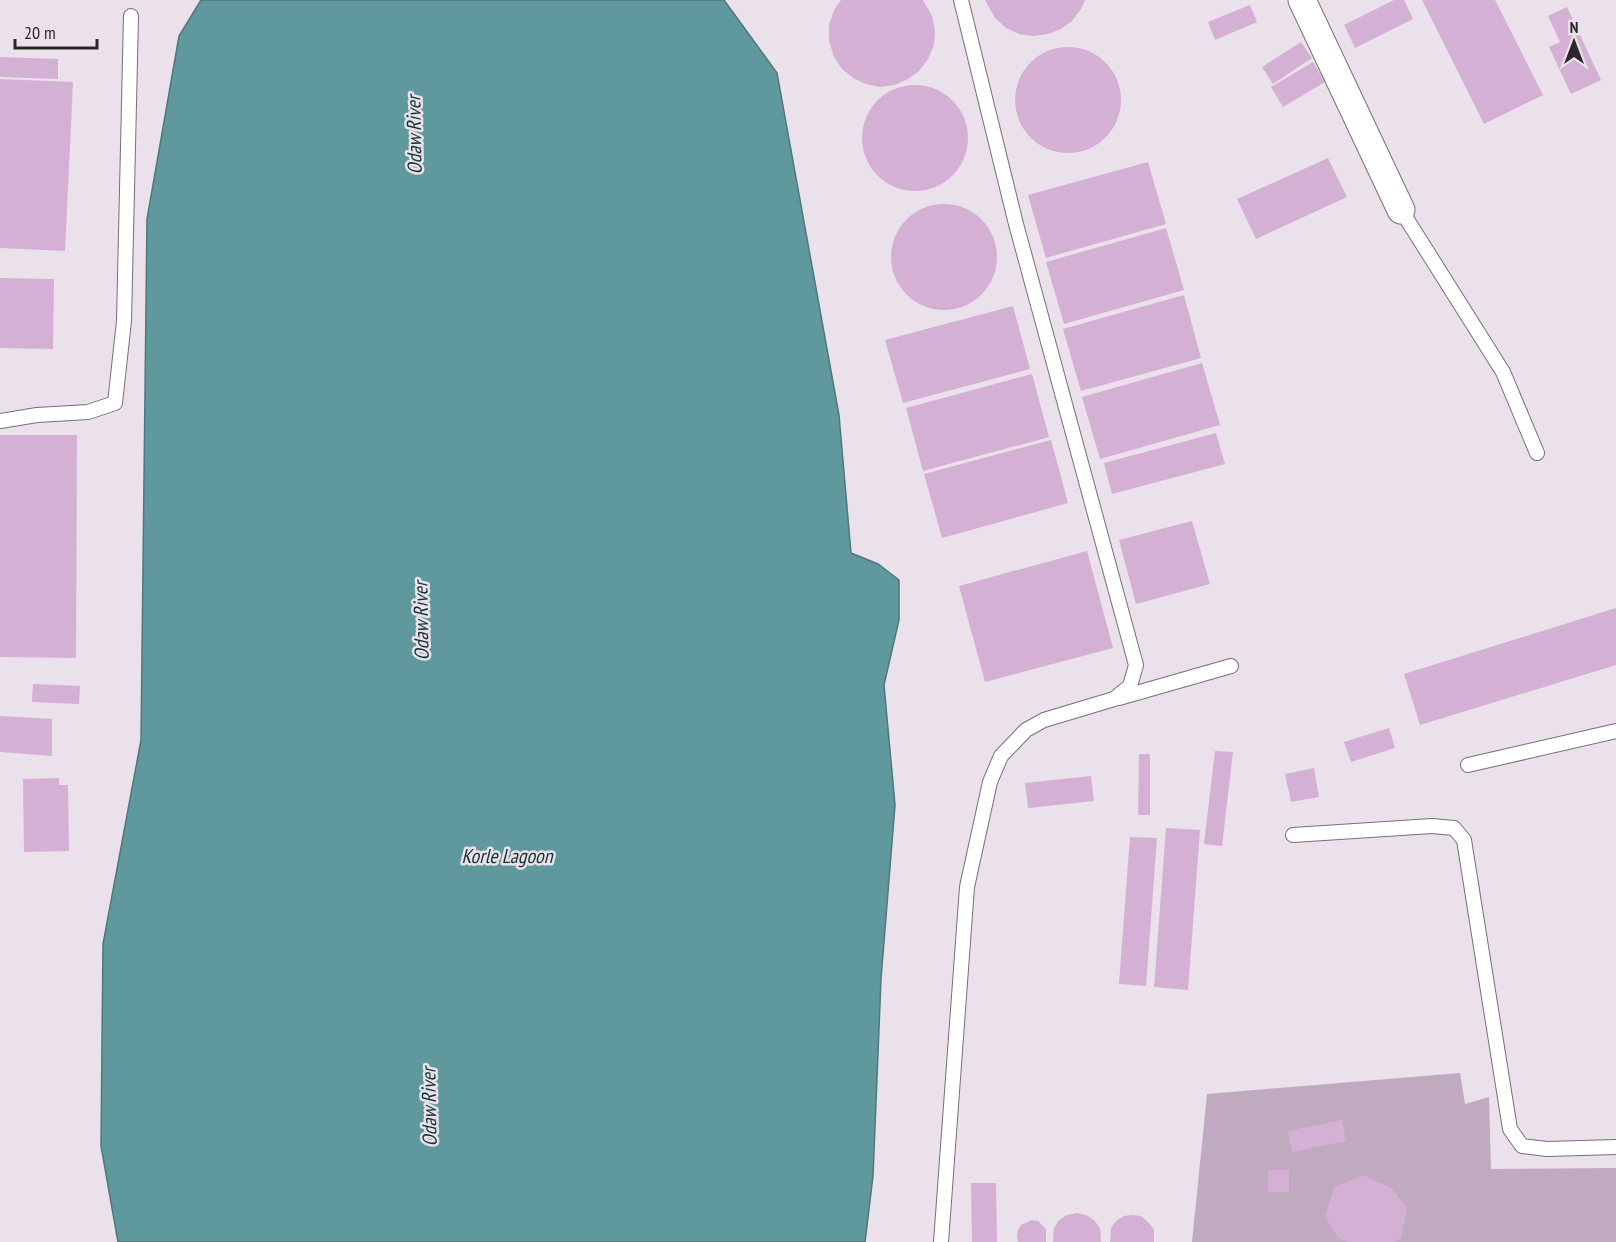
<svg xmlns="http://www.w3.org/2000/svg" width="1616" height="1242" viewBox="0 0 1616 1242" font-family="'PT Sans Narrow',sans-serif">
<rect width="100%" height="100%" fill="#eae1ea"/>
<polygon fill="#bfaabf" points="1460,1073 1465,1104 1489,1097 1491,1169 1616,1168 1616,1242 1192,1242 1207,1094"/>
<polygon fill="#5f999e" stroke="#4f777c" stroke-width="1.5" points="201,0 724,0 777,73 839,415 851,553 878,564 899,580 899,620 884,685 895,805 881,979 873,1176 865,1242 118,1242 101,1146 103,944 141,740 147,219 179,36"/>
<g fill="#d4b1d4">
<polygon points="841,0 923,0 932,16 935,31 934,45 928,59 919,71 908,79 895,85 880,87 866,84 853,78 842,69 834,57 829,41 829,25 834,10"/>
<polygon points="985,0 1085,0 1081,9 1072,21 1061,29 1048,34 1033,36 1019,34 1006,28 995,18"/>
<polygon points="1394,0 1404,0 1413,19 1355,48 1344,25"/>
<polygon points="1422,0 1495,0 1543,95 1484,124"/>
<polygon points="1250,5 1257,22 1215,40 1208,22"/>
<polygon points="1567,7 1601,80 1571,94 1549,47 1560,42 1548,16"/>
<polygon points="1301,42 1312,58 1273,84 1262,67"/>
<circle cx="1068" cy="100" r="53"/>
<polygon points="0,57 58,59 58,79 0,77"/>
<polygon points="1313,62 1325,82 1283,107 1271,87"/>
<polygon points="0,79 73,82 65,251 0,248"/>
<circle cx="915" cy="138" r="53"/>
<polygon points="1328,158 1347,197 1256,239 1237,199"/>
<polygon points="1148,162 1166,224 1046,258 1028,195"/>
<circle cx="944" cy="257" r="53"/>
<polygon points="1166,228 1184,290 1064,324 1046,262"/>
<polygon points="0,278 54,279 53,349 0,348"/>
<polygon points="1184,295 1201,358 1081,391 1063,329"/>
<polygon points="1013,306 1030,369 903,403 885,340"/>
<polygon points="1202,363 1220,425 1100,459 1082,397"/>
<polygon points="1032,374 1049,437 923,471 906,408"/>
<polygon points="1216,433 1225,464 1112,494 1104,463"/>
<polygon points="0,435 77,435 76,658 0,657"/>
<polygon points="1051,440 1068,503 942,538 924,474"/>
<polygon points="1192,521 1210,584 1136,604 1119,540"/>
<polygon points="1087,551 1113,648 985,682 959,586"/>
<polygon points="1616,608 1616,665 1420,725 1404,674"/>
<polygon points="33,684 80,686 79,704 32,702"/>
<polygon points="0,716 52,719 52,756 0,752"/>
<polygon points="1389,728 1395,748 1351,762 1344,742"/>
<polygon points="1215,751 1233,752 1222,846 1204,844"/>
<polygon points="1139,754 1150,754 1150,815 1138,815"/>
<polygon points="1314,768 1319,797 1291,802 1285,774"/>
<polygon points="1091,776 1094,801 1028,808 1025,783"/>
<polygon points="59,778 59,785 68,785 69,851 24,852 23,779"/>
<polygon points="1166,828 1200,830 1188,990 1154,987"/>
<polygon points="1130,837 1157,838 1146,986 1119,984"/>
<polygon points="1342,1120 1346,1141 1292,1152 1288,1131"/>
<rect x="1268" y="1170" width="21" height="22"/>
<polygon points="1363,1175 1391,1188 1407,1208 1401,1238 1394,1242 1348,1242 1338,1238 1325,1217 1334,1188"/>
<polygon points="971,1183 996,1183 997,1242 972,1242"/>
<polygon points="1077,1213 1086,1215 1094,1220 1100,1228 1101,1242 1053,1242 1054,1228 1059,1220 1067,1215"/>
<polygon points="1132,1215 1141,1216 1148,1222 1154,1229 1154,1242 1110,1242 1111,1228 1116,1221 1124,1216"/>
<polygon points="1032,1220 1038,1221 1046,1229 1046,1242 1018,1242 1017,1236 1018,1230 1021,1225"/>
</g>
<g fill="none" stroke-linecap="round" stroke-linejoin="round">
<defs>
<g id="lane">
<polyline points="1401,210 1503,372 1537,453"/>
<polyline points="0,421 37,415 88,412 115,403 124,321 131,16"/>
<polyline points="1119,698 1231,666"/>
<polyline points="1468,765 1616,731"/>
<polyline points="1293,835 1432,826 1454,828 1464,840 1510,1129 1522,1146 1547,1149 1616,1147"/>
<polyline points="941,1242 967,887 990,782 1001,756 1026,730 1044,720 1114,699 1130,686 1136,665 1016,224 961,0"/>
</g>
<polyline id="street" points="1302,0 1401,210"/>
</defs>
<use href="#lane" stroke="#776f77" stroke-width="16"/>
<use href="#street" stroke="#776f77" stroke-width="29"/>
<use href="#lane" stroke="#fff" stroke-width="14"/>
<use href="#street" stroke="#fff" stroke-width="27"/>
</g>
<g text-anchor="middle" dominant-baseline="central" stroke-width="5" stroke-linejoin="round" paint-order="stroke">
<g font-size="20" font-style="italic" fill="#123133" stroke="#eae1ea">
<text transform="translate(414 135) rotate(-91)">Odaw River</text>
<text transform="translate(421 621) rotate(-91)">Odaw River</text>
<text x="507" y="856">Korle Lagoon</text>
<text transform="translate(429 1107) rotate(-91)">Odaw River</text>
</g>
</g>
<g transform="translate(1574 42)" stroke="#eae1ea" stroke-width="4.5" paint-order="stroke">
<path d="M0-4.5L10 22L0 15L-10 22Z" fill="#2b272b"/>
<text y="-9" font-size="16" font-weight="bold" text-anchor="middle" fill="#2b272b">N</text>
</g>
<path d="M15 39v9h82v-9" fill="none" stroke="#2b272b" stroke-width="3"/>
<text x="24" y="39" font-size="18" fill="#2b272b" stroke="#eae1ea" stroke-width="4.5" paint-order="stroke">20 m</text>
</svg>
